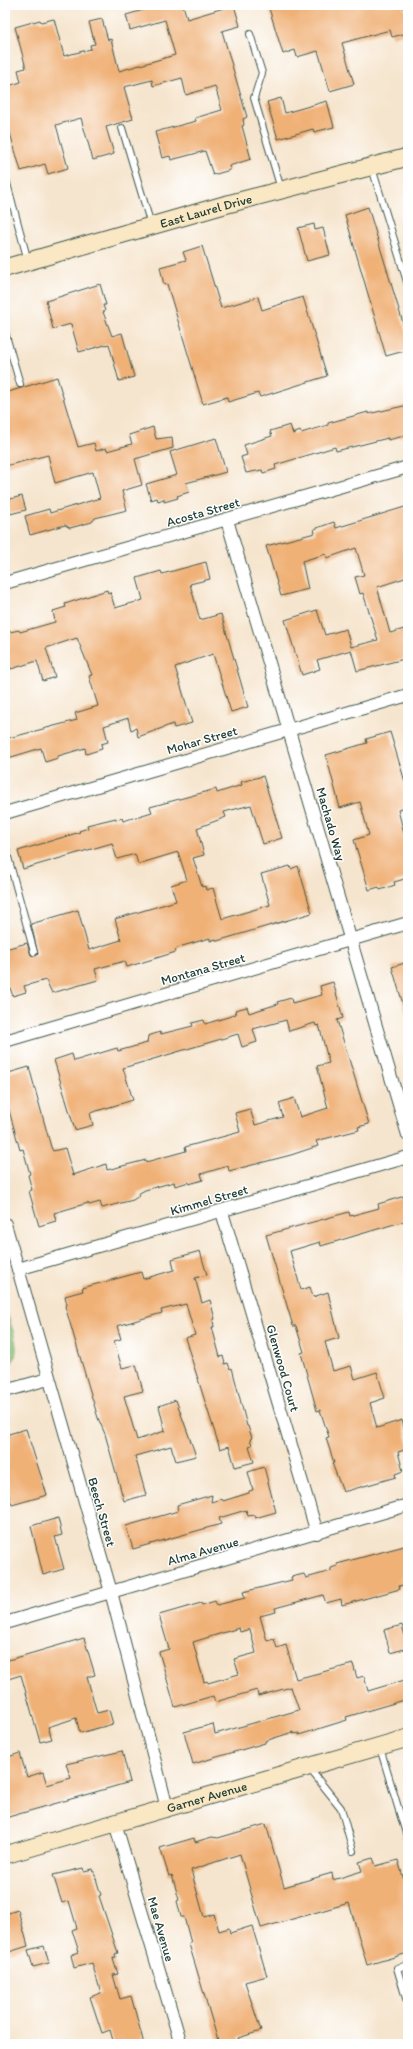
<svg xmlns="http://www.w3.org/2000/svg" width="413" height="2049" viewBox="0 0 413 2049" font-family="Itim,sans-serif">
<rect width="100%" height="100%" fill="#fff"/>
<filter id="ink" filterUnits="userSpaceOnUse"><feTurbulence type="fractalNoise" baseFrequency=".025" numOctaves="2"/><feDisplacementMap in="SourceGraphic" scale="8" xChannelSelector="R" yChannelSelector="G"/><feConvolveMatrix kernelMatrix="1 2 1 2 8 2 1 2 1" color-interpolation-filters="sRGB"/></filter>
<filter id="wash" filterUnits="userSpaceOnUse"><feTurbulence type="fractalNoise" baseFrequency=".012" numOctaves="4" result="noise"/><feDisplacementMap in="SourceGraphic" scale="16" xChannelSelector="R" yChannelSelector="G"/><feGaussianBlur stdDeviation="0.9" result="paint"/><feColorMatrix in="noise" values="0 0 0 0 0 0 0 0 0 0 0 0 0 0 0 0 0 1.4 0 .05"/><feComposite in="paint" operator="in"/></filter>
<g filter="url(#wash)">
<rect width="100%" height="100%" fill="#f6e5ce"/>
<path fill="#8cc77c" stroke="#568258" d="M5 1308C10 1325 27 1357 5 1368Z"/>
<g id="blocks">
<g fill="#f0b177" fill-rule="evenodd">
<polygon points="146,5 183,5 187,19 234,5 240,26 222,31 247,117 243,119 244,125 242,126 251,159 229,166 230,170 213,175 205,151 171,160 170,156 162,158 155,132 196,121 195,118 222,110 215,86 186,95 182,78 153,86 152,80 124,87 133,119 106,127 114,154 93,160 81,118 56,125 68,168 48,174 45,164 21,171 5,116 5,87 21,82 18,70 26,68 15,27 40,20 41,22 54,19 64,56 91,49 90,45 95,44 89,22 102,19 108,40 111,39 119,71 175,55 165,20 130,30 126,15 147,9"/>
<polygon points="268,5 403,5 405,11 408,10 408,33 392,37 390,30 342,43 354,84 330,91 318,51 297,57 295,50 283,54"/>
<polygon points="281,98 285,113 327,101 334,127 314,132 313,129 278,139 267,102"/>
<polygon points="368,207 406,333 408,333 408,350 386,356 345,215"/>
<polygon points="314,224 315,230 323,228 330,255 307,261 298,228"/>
<polygon points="202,246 221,308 258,297 262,310 303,297 327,376 260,397 258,393 228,402 227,397 203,404 167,284 164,285 160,267 186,260 183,252"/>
<polygon points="100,284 106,305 103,305 105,311 103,312 112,336 122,333 134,377 119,381 109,344 79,352 71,324 53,329 46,301"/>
<polygon points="57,377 78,447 94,443 96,451 106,448 107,451 132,444 129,435 153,427 156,439 172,437 173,448 135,459 142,485 122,491 127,510 95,518 92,522 70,528 65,525 30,535 25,516 49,509 50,513 100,498 93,472 55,483 48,455 5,466 5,393"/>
<polygon points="408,405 408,435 388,440 388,438 336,451 335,447 275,465 276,469 263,473 262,470 246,473 241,457 247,455 244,445 272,436 270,431 290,425 293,434 300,431 301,433 328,425 328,423 368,412 368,414"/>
<polygon points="216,438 226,472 186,483 189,492 177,496 178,498 164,502 164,499 158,501 157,498 151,500 146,484 177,475 170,452"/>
<polygon points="22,496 26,510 10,514 6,500"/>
<polygon points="408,506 408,577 377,587 390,633 408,628 408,658 357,671 351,650 317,660 320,669 302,675 285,620 317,610 325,635 346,629 351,647 378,640 363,593 360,594 355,577 364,575 356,548 327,558 326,554 302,561 308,589 281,596 266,546 315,533 314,529 334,522 336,528"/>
<polygon points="206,562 210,579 190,584 200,620 221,614 248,707 231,712 213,654 175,667 192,723 174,728 173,724 138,737 136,728 131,730 128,718 104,726 108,742 101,744 102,749 86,754 85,748 58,756 58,758 45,762 41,748 5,759 5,739 77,720 75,713 98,706 89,676 92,675 77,638 46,648 55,677 43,681 37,661 11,669 5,649 5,633 19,630 20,632 55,622 53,611 66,607 65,604 107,590 108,593 110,592 115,608 143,600 137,578 161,571 162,574"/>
<polygon points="390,732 406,785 408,785 408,807 398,810 404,833 408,832 408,878 394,882 395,885 380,890 379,887 369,890 354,840 369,835 360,802 340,808 326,755 367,743 366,739"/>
<polygon points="263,776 282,838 263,844 251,805 224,812 226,817 197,828 204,855 193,858 202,887 205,886 206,890 213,888 222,919 270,905 261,874 290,866 291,869 298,866 312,913 217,941 216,939 210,941 210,938 179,947 175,950 176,952 127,967 125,961 95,969 98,980 52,993 46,980 24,986 26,992 13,996 10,988 5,989 5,949 27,943 31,955 36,956 38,954 31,924 78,910 89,950 121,940 115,919 176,901 171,885 187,880 178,852 138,864 135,854 117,859 112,843 23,869 18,851 80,832 79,831 88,828 87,825 116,818 116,820 122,818 123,821 152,812 150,807 216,789 217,793 242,785 241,782"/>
<polygon points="408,962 408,1010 405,1011 392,967"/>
<polygon points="333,982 343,1018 337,1020 369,1124 358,1127 359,1130 316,1141 318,1146 291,1155 229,1171 228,1166 201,1174 203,1180 189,1184 189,1182 175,1186 174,1182 145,1190 138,1194 139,1196 133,1200 121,1203 102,1208 100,1202 89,1205 88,1203 54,1213 56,1221 39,1226 29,1191 32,1190 28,1175 30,1174 23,1149 20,1150 5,1096 5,1074 29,1067 51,1147 53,1151 65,1148 73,1175 106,1164 107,1170 146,1160 146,1162 186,1151 185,1147 240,1132 235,1113 250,1109 255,1125 283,1117 279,1103 294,1098 300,1117 328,1108 317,1066 329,1063 319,1025 316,1026 315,1023 289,1031 286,1020 253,1029 257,1042 242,1047 238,1034 123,1068 133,1100 90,1113 93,1125 75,1130 54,1060 72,1054 74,1061 117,1048 118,1051 147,1043 148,1036 160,1032 161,1034 193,1026 192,1023 204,1020 205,1024 228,1017 236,1014 235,1010 247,1007 249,1013 278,1004 277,1002 291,998 292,1003 322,995 320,986"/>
<polygon points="408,1195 408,1220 321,1246 320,1242 290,1251 301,1290 310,1287 313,1297 328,1292 339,1338 325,1342 333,1371 351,1366 355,1379 377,1372 385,1398 370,1403 377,1428 402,1420 408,1443 408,1449 398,1452 403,1471 395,1474 396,1477 343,1492 332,1463 334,1463 326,1438 329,1437 320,1410 317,1411 301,1353 304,1352 296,1326 293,1326 266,1235 349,1212 350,1216 379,1208 378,1204"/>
<polygon points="200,1251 207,1275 195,1278 202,1303 210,1300 215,1319 213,1320 214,1327 212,1327 220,1357 223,1356 225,1364 228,1363 230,1369 232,1368 247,1426 248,1426 252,1438 250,1439 252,1445 249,1446 254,1462 235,1467 229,1446 220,1449 185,1338 195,1335 186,1304 161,1310 162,1313 117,1326 121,1339 114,1341 122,1368 136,1365 143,1391 124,1396 137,1440 165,1431 159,1406 176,1400 196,1456 176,1461 171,1446 135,1456 146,1495 124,1501 105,1434 98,1418 65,1306 67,1305 65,1296 83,1291 82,1288 141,1272 143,1279 174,1270 172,1259"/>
<polygon points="26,1429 47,1495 12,1505 5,1483 5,1435"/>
<polygon points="264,1467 276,1512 255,1518 254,1515 248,1516 246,1510 219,1518 221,1524 133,1549 126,1526 178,1511 177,1505 212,1495 211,1502 222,1499 223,1501 249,1493 249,1491 253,1490 248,1472"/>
<polygon points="58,1518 62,1535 55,1537 64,1569 43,1575 31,1526"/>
<path d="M408 1545V1584L399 1586 400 1589 342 1605 341 1599 326 1603 323 1595 275 1608 276 1612 260 1616 267 1641 274 1639 277 1648 286 1645 296 1679 353 1664 357 1678 364 1676 368 1691 408 1679V1699L346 1717 347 1720 299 1735V1733L293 1734V1732L265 1741V1743L193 1764 184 1732 213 1724 215 1734 299 1710 291 1687 258 1696 257 1690 215 1702 213 1696 175 1707 159 1652 169 1649 159 1615 201 1603 202 1605 215 1601 217 1605 245 1598 243 1592 292 1580 291 1577 304 1574 306 1578 331 1571V1568L338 1566 337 1564ZM239 1628 240 1632 250 1629 256 1653 234 1659 239 1674 208 1683 207 1681 204 1682 193 1642Z"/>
<polygon points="402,1625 408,1648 390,1653 384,1630"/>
<polygon points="84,1638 95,1675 87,1677 97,1713 109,1710 113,1724 80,1733 76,1718 48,1727 52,1739 40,1742 21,1675 5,1680 5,1661"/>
<polygon points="122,1751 130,1782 5,1818 5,1758 20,1753 27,1777 43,1772 47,1785 71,1778 66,1764"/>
<polygon points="266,1824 284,1887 332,1873 333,1880 362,1871 359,1862 373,1858 376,1866 398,1860 408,1894 408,1953 367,1965 349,1903 261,1928 240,1854 191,1870 204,1917 214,1914 219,1931 229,1928 230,1933 252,1926 267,1976 245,1982 261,2031 238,2038 240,2044 219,2044 189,1944 191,1943 184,1917 181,1917 177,1901 179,1900 172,1875 169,1876 160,1848 194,1838 195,1842 212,1837 218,1838"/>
<polygon points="83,1868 84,1871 93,1869 101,1895 99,1896 118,1953 115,1954 116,1957 113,1958 118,1974 113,1975 120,1999 131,1996 144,2044 114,2044 110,2030 102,2033 90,1997 101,1993 92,1963 74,1968 71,1955 79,1952 72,1930 77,1928 69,1901 62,1903 53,1875"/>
<polygon points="18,1910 28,1946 9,1952 5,1938 5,1914"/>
<polygon points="44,1946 49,1963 33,1967 28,1950"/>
</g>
</g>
</g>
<g filter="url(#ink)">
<use href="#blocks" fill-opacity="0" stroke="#3f564b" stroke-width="1"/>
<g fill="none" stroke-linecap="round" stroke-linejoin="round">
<defs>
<g id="lane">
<polyline points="250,34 262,73 254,98 281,189"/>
<polyline points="122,128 151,225"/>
<polyline points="372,168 408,285"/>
<polyline points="5,176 28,261"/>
<polyline points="5,332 20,384"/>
<polyline points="5,846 34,952"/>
<polyline points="380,1748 408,1840"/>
<polyline points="309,1768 341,1808 353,1851"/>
<polyline points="408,1965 397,1968 408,2005"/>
</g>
<g id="street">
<polyline points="227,520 408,1135"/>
<polyline points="5,583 408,467"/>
<polyline points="5,813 408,695"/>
<polyline points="5,1041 408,923"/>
<polyline points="222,1212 317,1533"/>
<polyline points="5,1224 111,1592 167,1808"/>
<polyline points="18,1269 408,1157"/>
<polyline points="5,1391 48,1379"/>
<polyline points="5,1623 408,1505"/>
<polyline points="115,1823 181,2044"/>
</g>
<g id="secondary">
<path id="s1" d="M5 268 224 205 408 157"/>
<path id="s2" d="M5 1855 408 1738"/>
</g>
</defs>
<use href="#lane" stroke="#3f564b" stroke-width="8"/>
<use href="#street" stroke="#3f564b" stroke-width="14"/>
<use href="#secondary" stroke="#3f564b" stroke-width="19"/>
<use href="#lane" stroke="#fff" stroke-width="6"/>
<use href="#street" stroke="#fff" stroke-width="12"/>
<use href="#secondary" stroke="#fae7c3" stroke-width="17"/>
</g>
</g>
<g text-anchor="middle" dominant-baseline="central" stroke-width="3" stroke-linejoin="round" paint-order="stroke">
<g font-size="13" fill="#1f3d34" stroke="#fff">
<text stroke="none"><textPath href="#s1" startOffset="209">East Laurel Drive</textPath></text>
<text transform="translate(203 512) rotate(-16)">Acosta Street</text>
<text transform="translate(202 740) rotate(-16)">Mohar Street</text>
<text transform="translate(331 824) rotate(74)">Machado Way</text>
<text transform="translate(203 969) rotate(-16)">Montana Street</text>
<text transform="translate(209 1200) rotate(-16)">Kimmel Street</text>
<text transform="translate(283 1368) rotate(74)">Glenwood Court</text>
<text transform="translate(102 1512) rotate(74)">Beech Street</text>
<text transform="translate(203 1551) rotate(-16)">Alma Avenue</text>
<text stroke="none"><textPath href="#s2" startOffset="210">Garner Avenue</textPath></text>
<text transform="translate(161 1929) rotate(74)">Mae Avenue</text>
</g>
</g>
<rect width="413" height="2049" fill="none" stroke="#fff" stroke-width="20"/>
</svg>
